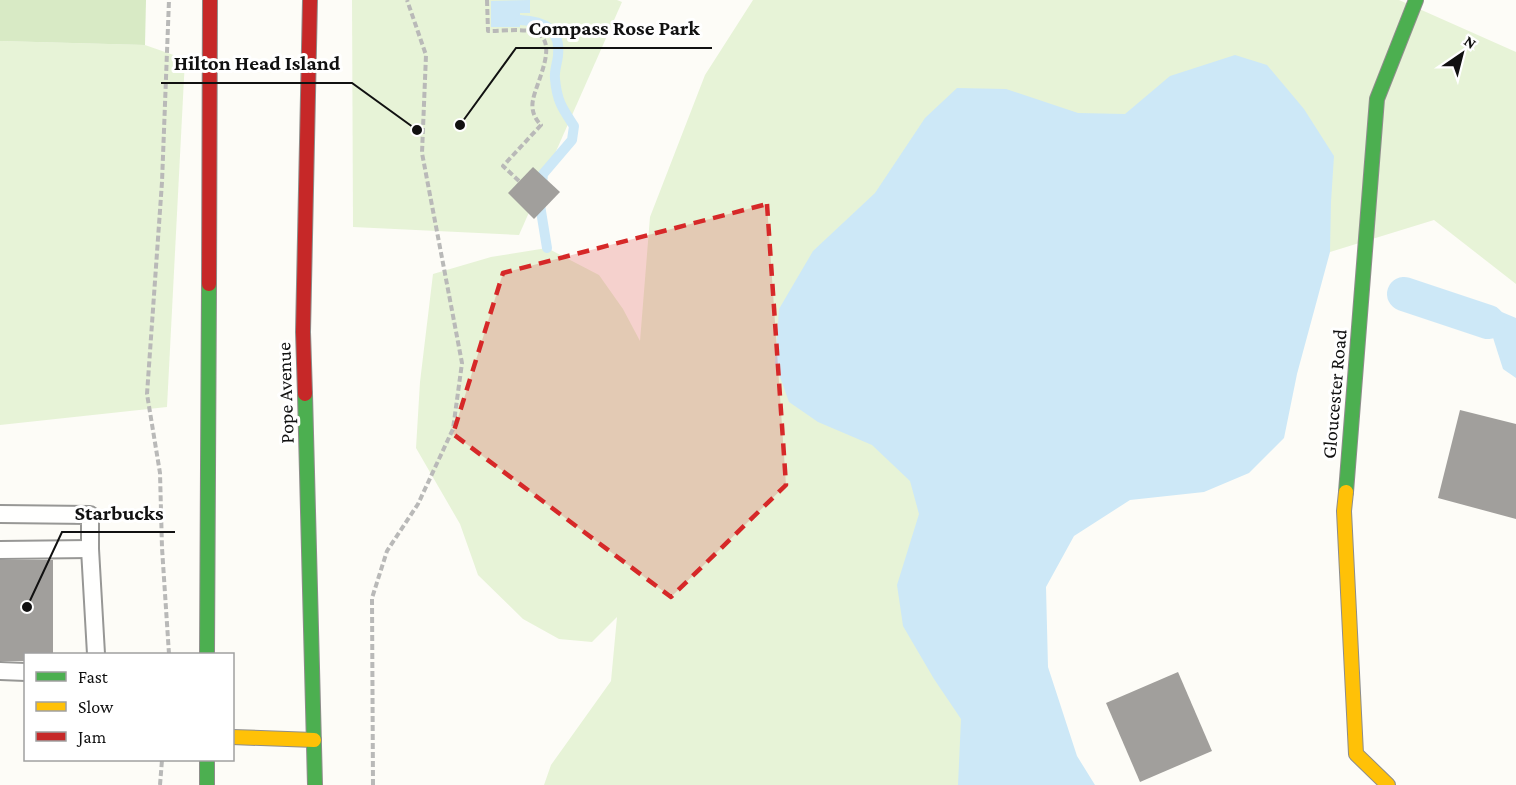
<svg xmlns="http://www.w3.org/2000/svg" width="1516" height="785" viewBox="0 0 1516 785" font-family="'Crimson Pro',serif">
<rect width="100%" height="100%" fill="#fdfcf7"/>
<g fill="#e7f3d7">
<polygon points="352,0 617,0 622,2 519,235 353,227"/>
<polygon points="753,0 1399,0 1516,52 1516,284 1434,220 1330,252 1035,362 1013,785 544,785 551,765 611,681 617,617 592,642 559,639 523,619 478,575 460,524 416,448 420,382 433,274 491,257 547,248 599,275 623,309 640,341 650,217 705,75"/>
<polygon points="0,41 145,45 185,59 167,407 0,425"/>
</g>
<polygon fill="#d8eac5" points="0,0 146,0 145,45 0,41"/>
<g fill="#cde8f7">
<polygon points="530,0 530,13 520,13 520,27 491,27 491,1"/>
<polygon points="1235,55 1267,65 1304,109 1334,156 1331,202 1330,252 1297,374 1284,438 1249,473 1204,492 1130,500 1074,536 1046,587 1048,667 1077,756 1095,785 958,785 961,719 934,679 903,626 897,585 919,514 910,481 872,445 818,422 789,402 775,363 779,309 813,251 875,193 925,118 957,88 1006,89 1078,113 1125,114 1170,76"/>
<polygon points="1497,310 1516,318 1516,378 1503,369 1488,322"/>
</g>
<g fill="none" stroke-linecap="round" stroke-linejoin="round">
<path stroke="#cde8f7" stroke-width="10" d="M520 20C544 21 561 29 558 56 557 64 554 71 555 79 557 101 562 108 574 126L572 140 543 174 540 205 547 248"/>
<polyline stroke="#cde8f7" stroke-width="34" points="1404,294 1488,322"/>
</g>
<g fill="#a19f9c">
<polygon points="533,167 560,192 534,219 508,193"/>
<polygon points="1460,410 1516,424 1516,519 1438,498"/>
<polygon points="0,560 53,560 53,654 26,654 26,661 0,661"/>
<polygon points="1178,672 1212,751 1140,782 1106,703"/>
</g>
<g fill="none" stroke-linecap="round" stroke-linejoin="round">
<defs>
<g id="lane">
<polyline points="0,514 90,515 90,549 96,654"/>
<polyline points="0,550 90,549"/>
<polyline points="0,671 26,672"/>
</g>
<g id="fast">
<polyline points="305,394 315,785"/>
<polyline points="1346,492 1377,99 1416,0"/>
<polyline points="207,654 209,284"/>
<polyline points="207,760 207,785"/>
</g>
<g id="slow">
<polyline points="1346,492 1344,511 1356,754 1388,785"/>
<polyline points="232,737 314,740"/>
</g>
<g id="jam">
<polyline points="209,284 210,0"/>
<polyline points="305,394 303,332 310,0"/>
</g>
</defs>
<use href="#lane" stroke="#979795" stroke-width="20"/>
<use href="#fast" stroke="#8e8d8b" stroke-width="16"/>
<use href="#slow" stroke="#8e8d8b" stroke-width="16"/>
<use href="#jam" stroke="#8e8d8b" stroke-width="16"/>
<g stroke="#b9b9b8" stroke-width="4" stroke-dasharray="6 3" stroke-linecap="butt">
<path d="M487 0 488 31C501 31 517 29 530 31 563 36 536 82 533 100 531 109 534 118 541 125L503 166 519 181"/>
<polyline points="169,654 162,548 160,473 147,394 162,182 169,0"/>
<polyline points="160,785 162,760"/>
<polyline points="373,785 372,598 387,551 418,504 453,429 462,363 422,153 426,55 407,0"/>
</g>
<use href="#lane" stroke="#fffffe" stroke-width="16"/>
<use href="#fast" stroke="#4caf50" stroke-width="14"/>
<use href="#slow" stroke="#ffc107" stroke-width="14"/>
<use href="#jam" stroke="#c62828" stroke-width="14"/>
</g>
<path fill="#d62828" fill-opacity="0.2" stroke="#d62828" stroke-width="4.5" stroke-dasharray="12 8" stroke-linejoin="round" d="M767 204 786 485 671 597 453 434 503 273Z"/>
<g text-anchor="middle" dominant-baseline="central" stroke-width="6" stroke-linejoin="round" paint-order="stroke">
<g font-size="20" fill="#111" stroke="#fff">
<text transform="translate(285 393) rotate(-92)">Pope Avenue</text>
<text transform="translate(1334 394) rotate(-85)">Gloucester Road</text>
</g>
</g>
<path fill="none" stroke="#111" stroke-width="2" d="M460 125L516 48H712M417 130L352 83H161M27 607L62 532H175"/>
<g fill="#111" stroke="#fff" stroke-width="2">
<circle cx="460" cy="125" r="6"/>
<circle cx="417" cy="130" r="6"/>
<circle cx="27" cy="607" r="6"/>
</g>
<g font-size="21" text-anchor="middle" font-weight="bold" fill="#111" stroke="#fff" stroke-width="6" stroke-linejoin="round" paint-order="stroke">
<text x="614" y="35">Compass Rose Park</text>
<text x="257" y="70">Hilton Head Island</text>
<text x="119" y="520">Starbucks</text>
</g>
<rect x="24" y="653" width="210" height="108" fill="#ffffff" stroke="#a0a0a0" stroke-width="1.5"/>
<rect x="36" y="672" width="30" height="9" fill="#4caf50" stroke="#a0a0a0" stroke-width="1.5"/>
<text x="78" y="683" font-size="18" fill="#111111">Fast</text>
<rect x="36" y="702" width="30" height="9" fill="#ffc107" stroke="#a0a0a0" stroke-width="1.5"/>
<text x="78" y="713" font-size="18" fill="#111111">Slow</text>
<rect x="36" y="732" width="30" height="9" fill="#c62828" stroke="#a0a0a0" stroke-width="1.5"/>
<text x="78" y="743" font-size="18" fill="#111111">Jam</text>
<g transform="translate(1462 54) rotate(35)" stroke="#ffffff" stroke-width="4.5" paint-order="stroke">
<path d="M0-4.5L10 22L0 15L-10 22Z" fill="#111111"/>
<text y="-9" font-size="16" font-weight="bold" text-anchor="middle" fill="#111111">N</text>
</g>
</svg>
